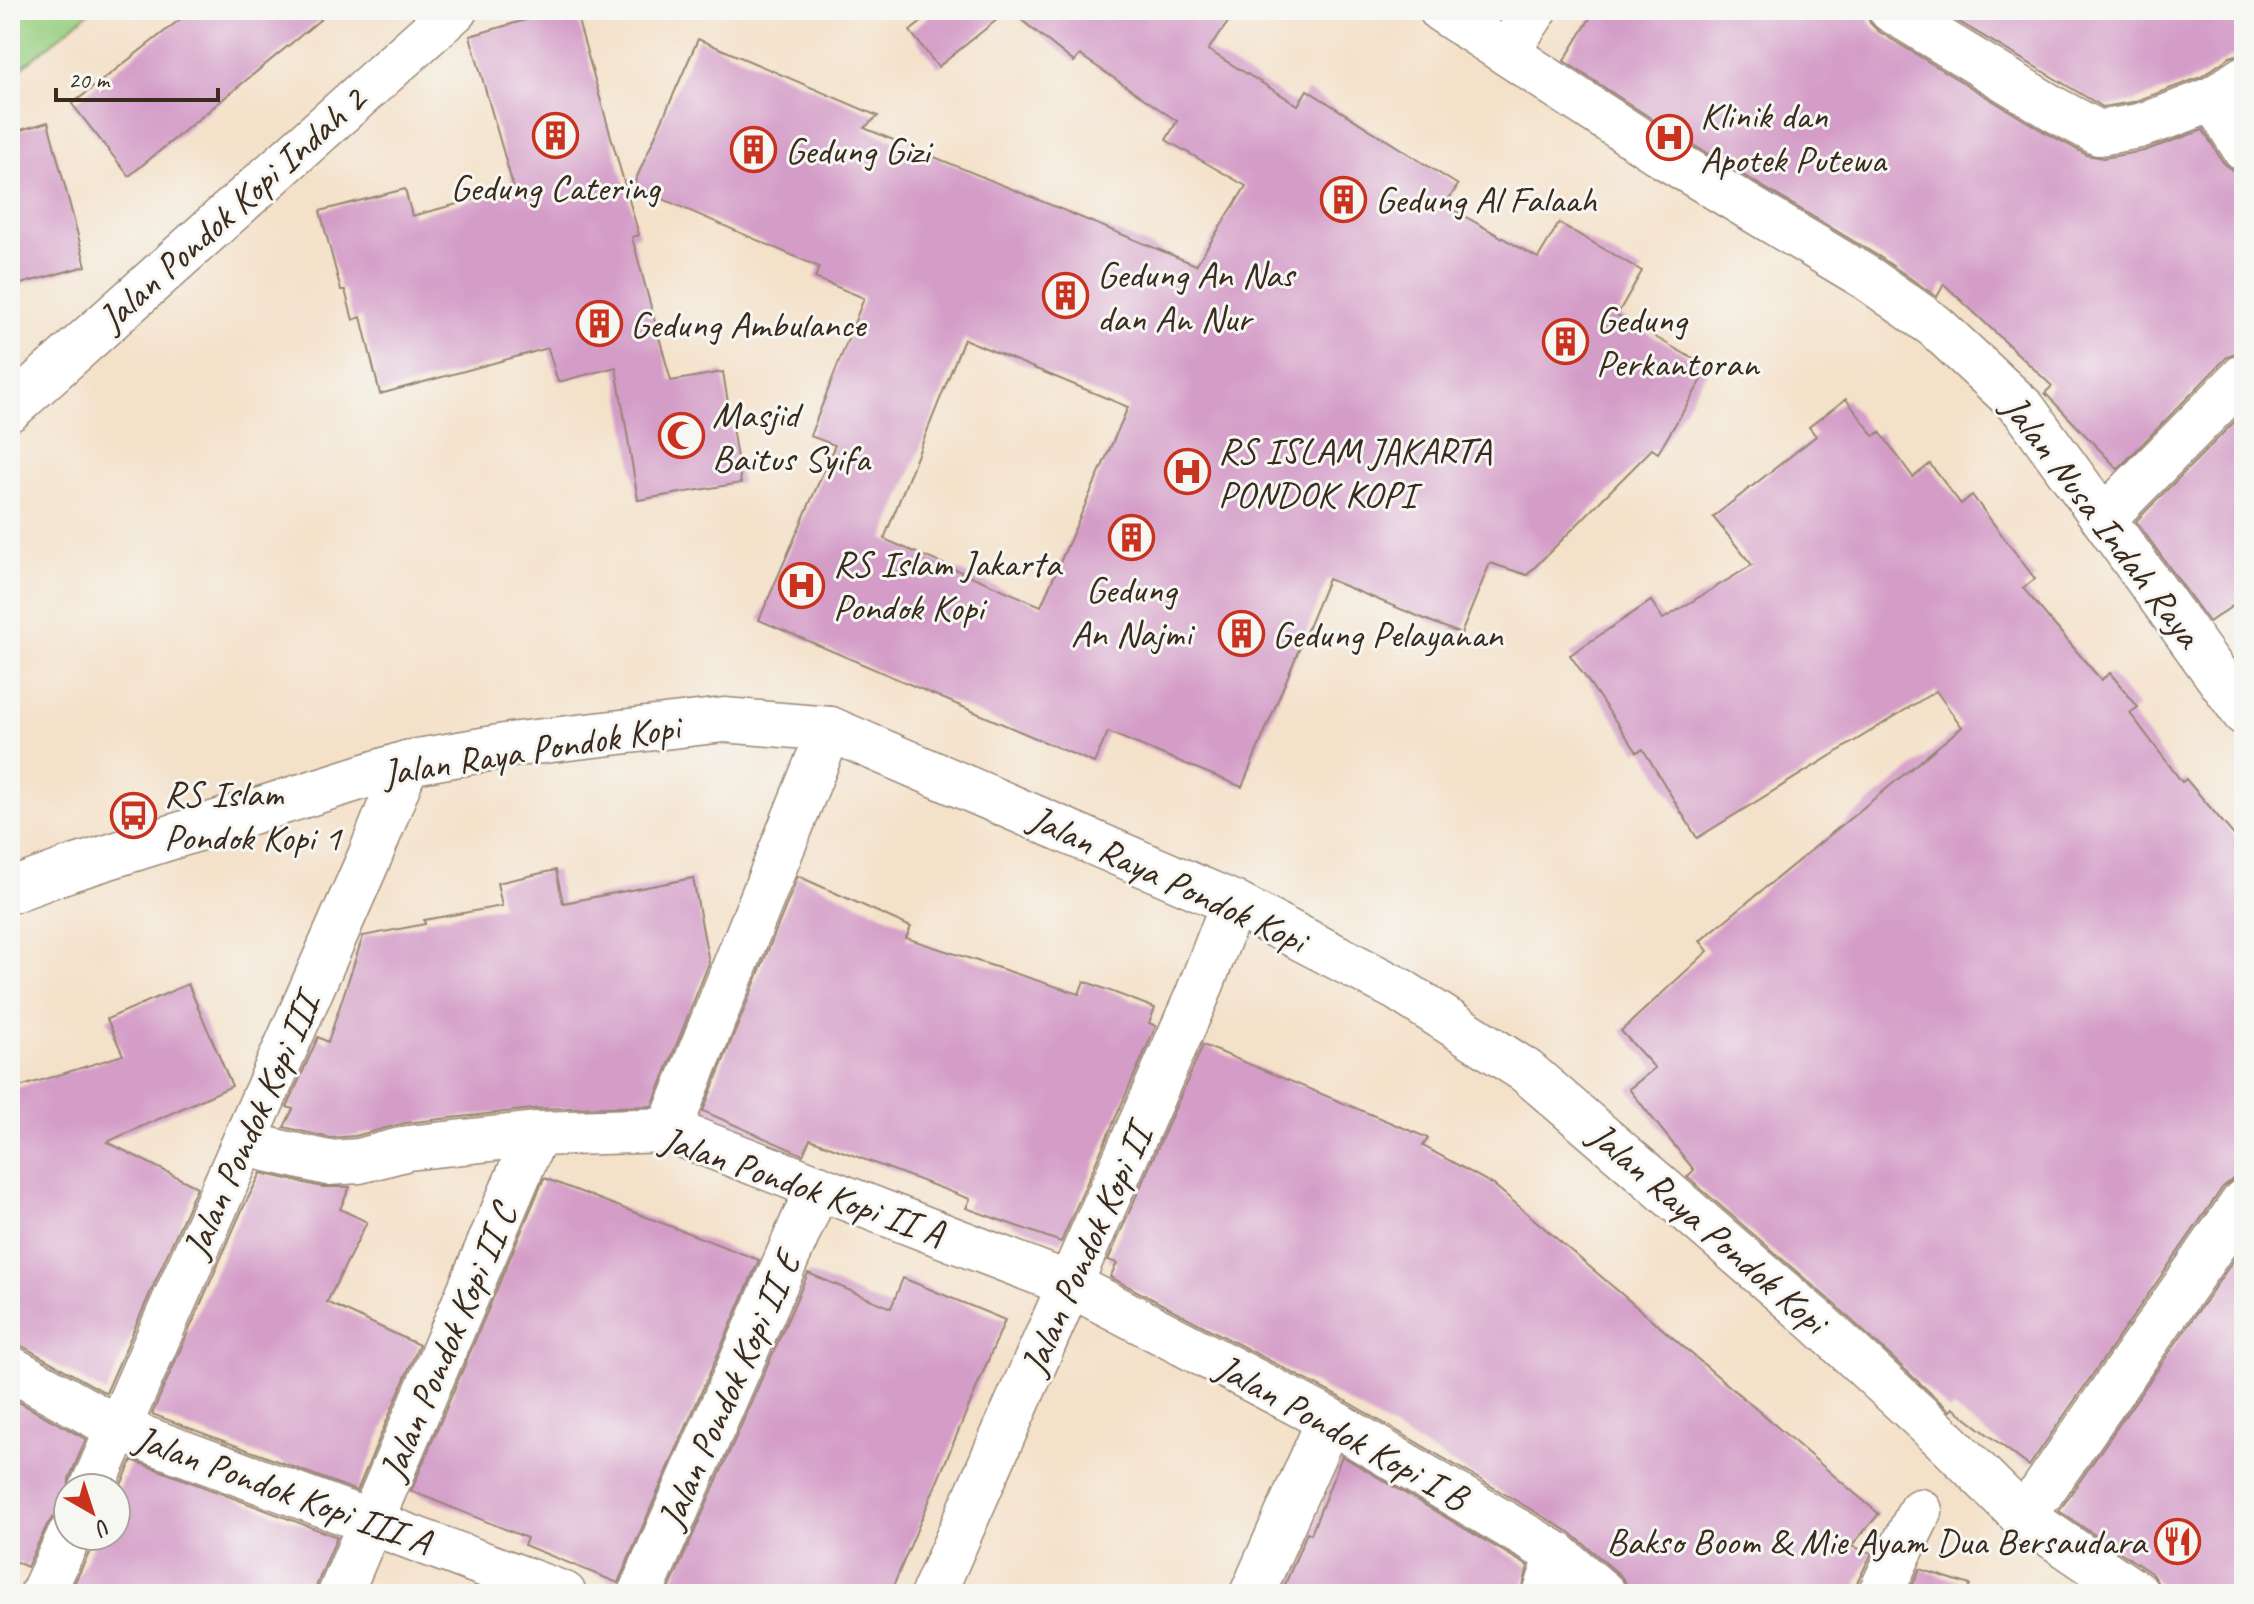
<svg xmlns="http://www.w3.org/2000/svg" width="2254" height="1604" viewBox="0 0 2254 1604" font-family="Caveat,sans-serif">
<rect width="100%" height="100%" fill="#f6f6f2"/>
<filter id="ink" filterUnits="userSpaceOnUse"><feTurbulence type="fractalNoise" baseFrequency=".0125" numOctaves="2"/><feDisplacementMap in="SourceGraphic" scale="16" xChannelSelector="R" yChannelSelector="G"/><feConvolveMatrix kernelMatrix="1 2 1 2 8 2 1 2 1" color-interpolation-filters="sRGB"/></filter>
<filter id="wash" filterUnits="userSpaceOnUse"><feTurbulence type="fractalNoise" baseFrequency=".006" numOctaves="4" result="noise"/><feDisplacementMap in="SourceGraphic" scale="32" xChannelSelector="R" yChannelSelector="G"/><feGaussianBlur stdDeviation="1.8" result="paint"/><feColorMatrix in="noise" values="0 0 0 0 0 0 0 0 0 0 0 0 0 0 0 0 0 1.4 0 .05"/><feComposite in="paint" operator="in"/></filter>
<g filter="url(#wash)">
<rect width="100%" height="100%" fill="#f4e1c9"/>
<polygon fill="#99cf81" stroke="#6a7c50" stroke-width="2" points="10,10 92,10 14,74 10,68"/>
<g id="blocks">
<g fill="#d49dc8" fill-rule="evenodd">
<polygon points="192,10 332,10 129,176 72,104"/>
<polygon points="560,10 575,10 639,235 632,237 671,381 723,372 741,483 638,500 616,367 558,382 548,348 380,394 361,317 353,320 345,290 341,290 320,211 405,189 412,216 514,189 470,36"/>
<path d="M937 10H1237L1208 50 1298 105 1307 90 1458 185 1445 205 1538 258 1559 223 1642 271 1617 315 1709 368 1658 453 1652 449 1527 575 1490 563 1461 634 1328 579 1242 787 1108 732 1094 763 759 620 835 445 810 436 864 298 815 278 819 267 633 186 698 39 878 116 864 128 1196 265 1246 186 1166 140 1177 121 1080 55 1074 62 1009 10 938 67 910 31ZM964 339 1128 407 1041 606 884 539Z"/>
<polygon points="1595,10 1866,10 1870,23 1878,31 2041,130 2087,155 2103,158 2144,151 2203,130 2223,162 2232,170 2244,173 2244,352 2237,352 2226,358 2118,469 2045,393 2052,386 1944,284 1937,297 1880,257 1678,136 1564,61"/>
<polygon points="1939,10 2244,10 2244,53 2230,57 2201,77 2161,92 2133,102 2103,107"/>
<polygon points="48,122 86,266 10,287 10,133"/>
<polygon points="1846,399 1874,436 1880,432 1913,477 1930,464 1961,504 1972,495 2035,579 2023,588 2101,680 2110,673 2138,707 2130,713 2182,782 2186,779 2244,847 2244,1176 2233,1179 2223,1187 2029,1466 1953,1408 1950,1411 1833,1303 1687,1177 1694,1170 1629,1089 1655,1068 1621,1031 1708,951 1700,941 1962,727 1936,691 1697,838 1643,749 1637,752 1570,655 1651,601 1663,619 1752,565 1713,517 1816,436 1809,427"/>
<polygon points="2244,412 2244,598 2209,622 2136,521"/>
<polygon points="556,870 563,903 693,878 709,963 652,1106 533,1109 405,1123 355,1136 330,1138 284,1127 293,1109 287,1107 318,1037 328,1042 363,936 425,924 424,920 502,906 497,883"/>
<polygon points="798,876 911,927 906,938 1079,994 1084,981 1155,1008 1149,1023 1156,1026 1061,1242 966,1208 970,1199 810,1139 803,1155 703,1111"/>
<polygon points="188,984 232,1086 107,1142 197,1187 106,1393 22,1346 10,1343 10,1090 123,1055 107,1019"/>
<polygon points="1203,1045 1428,1138 1423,1146 1494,1185 1879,1514 1851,1546 1872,1553 1857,1583 1855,1594 1628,1594 1627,1585 1620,1575 1571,1533 1341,1398 1110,1277 1117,1263 1108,1260"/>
<polygon points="261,1173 322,1187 350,1187 340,1209 367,1222 327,1302 419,1345 357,1491 152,1414 242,1210"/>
<polygon points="544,1178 759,1260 618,1583 524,1545 527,1538 411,1491"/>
<polygon points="2244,1245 2244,1594 2169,1594 2161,1588 2151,1573 2059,1511"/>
<polygon points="808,1273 891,1308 903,1278 1005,1320 890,1594 667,1594"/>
<polygon points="10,1397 86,1439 69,1479 68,1511 55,1515 47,1525 27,1567 10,1559"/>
<polygon points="1342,1456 1528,1566 1521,1594 1281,1594 1307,1532 1311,1534"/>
<polygon points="132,1460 337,1537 317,1584 316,1594 86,1594 72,1588 92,1547 94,1536 116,1536 116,1496"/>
<polygon points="1920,1569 1970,1585 1968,1594 1908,1594"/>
</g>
</g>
</g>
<g filter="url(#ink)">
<use href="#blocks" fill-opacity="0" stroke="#988674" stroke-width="2"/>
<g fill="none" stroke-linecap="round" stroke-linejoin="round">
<defs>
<g id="minor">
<polyline points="1891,10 2054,109 2099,133 2139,126 2169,116 2213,99 2244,78"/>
<polyline points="1507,52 1535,10"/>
<polyline points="2213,99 2244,148"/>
<polyline points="10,409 455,10"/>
<polyline points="2105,517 2244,376"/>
<polyline points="669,1130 830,729"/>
<polyline points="244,1144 328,1163 359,1161 408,1148 536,1134 669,1130 1071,1285 1329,1420 1558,1555 1604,1594"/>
<polyline points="10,1368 119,1429 564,1594"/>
<polyline points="92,1488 370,856 407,763"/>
<polyline points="2021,1515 2041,1493 2244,1201"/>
<polyline points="42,1594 69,1536"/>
<polyline points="340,1594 536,1134"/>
<polyline points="640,1594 818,1187"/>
<polyline points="933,1594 1197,996 1233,903"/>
<polyline points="1252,1594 1329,1420"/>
<polyline points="1545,1594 1558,1555"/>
<polyline points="1880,1594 1920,1511"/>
</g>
<polyline id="tertiary" points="1441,10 1665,157 1867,278 1935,326 2024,409 2244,713"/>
<polyline id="secondary" points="10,891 67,870 407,763 517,744 724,720 830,729 1233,903 1398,989 1526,1071 1816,1321 1945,1440 2021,1515 2137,1594"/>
</defs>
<use href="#minor" stroke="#988674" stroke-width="47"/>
<use href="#tertiary" stroke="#988674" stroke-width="47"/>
<use href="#secondary" stroke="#988674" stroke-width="47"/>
<use href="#minor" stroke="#fff" stroke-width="44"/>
<use href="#tertiary" stroke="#fff" stroke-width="44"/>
<use href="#secondary" stroke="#fff" stroke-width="44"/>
</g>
</g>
<defs>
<symbol id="building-ring" viewBox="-11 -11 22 22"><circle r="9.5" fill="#f6f6f2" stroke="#c8321e" stroke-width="1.5"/><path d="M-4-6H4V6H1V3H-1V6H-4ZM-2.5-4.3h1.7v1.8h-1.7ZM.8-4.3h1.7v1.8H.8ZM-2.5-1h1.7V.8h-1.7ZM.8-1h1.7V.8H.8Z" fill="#c8321e"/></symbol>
<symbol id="hospital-ring" viewBox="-11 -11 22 22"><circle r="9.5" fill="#f6f6f2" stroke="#c8321e" stroke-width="1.5"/><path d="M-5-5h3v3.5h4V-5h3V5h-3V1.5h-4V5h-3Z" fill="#c8321e"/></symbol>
<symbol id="mosque-ring" viewBox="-11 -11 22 22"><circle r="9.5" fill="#f6f6f2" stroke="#c8321e" stroke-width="1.5"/><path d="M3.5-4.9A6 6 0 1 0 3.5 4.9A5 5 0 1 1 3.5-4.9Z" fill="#c8321e"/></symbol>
<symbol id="bus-ring" viewBox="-11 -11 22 22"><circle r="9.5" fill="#f6f6f2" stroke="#c8321e" stroke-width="1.5"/><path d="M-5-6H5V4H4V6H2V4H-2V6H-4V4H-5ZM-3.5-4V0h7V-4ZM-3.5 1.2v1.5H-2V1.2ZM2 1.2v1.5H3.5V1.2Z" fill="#c8321e"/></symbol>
<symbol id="restaurant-ring" viewBox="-11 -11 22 22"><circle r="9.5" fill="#f6f6f2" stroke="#c8321e" stroke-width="1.5"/><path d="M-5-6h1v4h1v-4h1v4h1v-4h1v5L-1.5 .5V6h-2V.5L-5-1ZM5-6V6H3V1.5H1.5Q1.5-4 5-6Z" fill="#c8321e"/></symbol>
</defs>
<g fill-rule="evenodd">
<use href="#building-ring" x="530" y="110" width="51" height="51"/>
<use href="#hospital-ring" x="1644" y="112" width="51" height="51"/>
<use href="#building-ring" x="728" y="124" width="51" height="51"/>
<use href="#building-ring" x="1318" y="174" width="51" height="51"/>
<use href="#building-ring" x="1040" y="270" width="51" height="51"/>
<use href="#building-ring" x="574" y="298" width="51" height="51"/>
<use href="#building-ring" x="1540" y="316" width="51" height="51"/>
<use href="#mosque-ring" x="656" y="410" width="51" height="51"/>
<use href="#hospital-ring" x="1162" y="446" width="51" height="51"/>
<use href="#building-ring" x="1106" y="512" width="51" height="51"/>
<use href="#hospital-ring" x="776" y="560" width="51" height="51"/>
<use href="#building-ring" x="1216" y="608" width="51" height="51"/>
<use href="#bus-ring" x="108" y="790" width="51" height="51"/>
<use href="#restaurant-ring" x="2152" y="1516" width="51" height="51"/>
</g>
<g text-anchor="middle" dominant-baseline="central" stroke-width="6" stroke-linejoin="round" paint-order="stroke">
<g font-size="38" fill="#3b2a1e" stroke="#f6f6f2" text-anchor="start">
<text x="1700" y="115">Klinik dan<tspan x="1700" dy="44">Apotek Putewa</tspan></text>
<text x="785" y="150">Gedung Gizi</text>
<text x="555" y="187" text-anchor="middle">Gedung Catering</text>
<text x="1375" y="199">Gedung Al Falaah</text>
<text x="1097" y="274">Gedung An Nas<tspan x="1097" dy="44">dan An Nur</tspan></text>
<text x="1596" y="319">Gedung<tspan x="1596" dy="44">Perkantoran</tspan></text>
<text x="630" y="324">Gedung Ambulance</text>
<text x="712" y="414">Masjid<tspan x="712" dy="44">Baitus Syifa</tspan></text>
<text x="1218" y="450">RS ISLAM JAKARTA<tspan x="1218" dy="44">PONDOK KOPI</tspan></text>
<text x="833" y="563">RS Islam Jakarta<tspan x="833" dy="44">Pondok Kopi</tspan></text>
<text x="1131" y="589" text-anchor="middle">Gedung<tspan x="1131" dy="44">An Najmi</tspan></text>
<text x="1272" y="634">Gedung Pelayanan</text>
<text x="164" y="793">RS Islam<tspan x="164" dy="44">Pondok Kopi 1</tspan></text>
<text x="2146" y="1541" text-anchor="end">Bakso Boom &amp; Mie Ayam Dua Bersaudara</text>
</g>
<g font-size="38" fill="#3b2a1e" stroke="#f6f6f2">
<text transform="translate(232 209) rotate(-42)">Jalan Pondok Kopi Indah 2</text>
<text transform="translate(2102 521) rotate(53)">Jalan Nusa Indah Raya</text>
<text transform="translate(531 750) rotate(-9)">Jalan Raya Pondok Kopi</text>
<text transform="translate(1168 879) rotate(25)">Jalan Raya Pondok Kopi</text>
<text transform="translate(251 1126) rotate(-66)">Jalan Pondok Kopi III</text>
<text transform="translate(803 1186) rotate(19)">Jalan Pondok Kopi II A</text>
<text transform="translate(1708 1228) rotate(41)">Jalan Raya Pondok Kopi</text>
<text transform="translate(1086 1250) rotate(-66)">Jalan Pondok Kopi II</text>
<text transform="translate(448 1342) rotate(-67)">Jalan Pondok Kopi II C</text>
<text transform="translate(729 1390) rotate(-66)">Jalan Pondok Kopi II E</text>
<text transform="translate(1342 1432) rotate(29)">Jalan Pondok Kopi I B</text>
<text transform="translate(283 1490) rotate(20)">Jalan Pondok Kopi III A</text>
</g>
</g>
<rect width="2254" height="1604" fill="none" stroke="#f6f6f2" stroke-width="40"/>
<g transform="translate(92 1512) rotate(141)"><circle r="38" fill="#f6f6f2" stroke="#aba49d" stroke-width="2"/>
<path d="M0-6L14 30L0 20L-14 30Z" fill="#c8321e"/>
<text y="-12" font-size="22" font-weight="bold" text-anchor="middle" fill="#3b2a1e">U</text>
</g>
<path d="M56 88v12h162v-12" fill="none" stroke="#3b2a1e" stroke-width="4"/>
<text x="68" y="88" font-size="24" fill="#3b2a1e" stroke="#f6f6f2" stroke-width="6" paint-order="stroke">20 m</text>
</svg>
